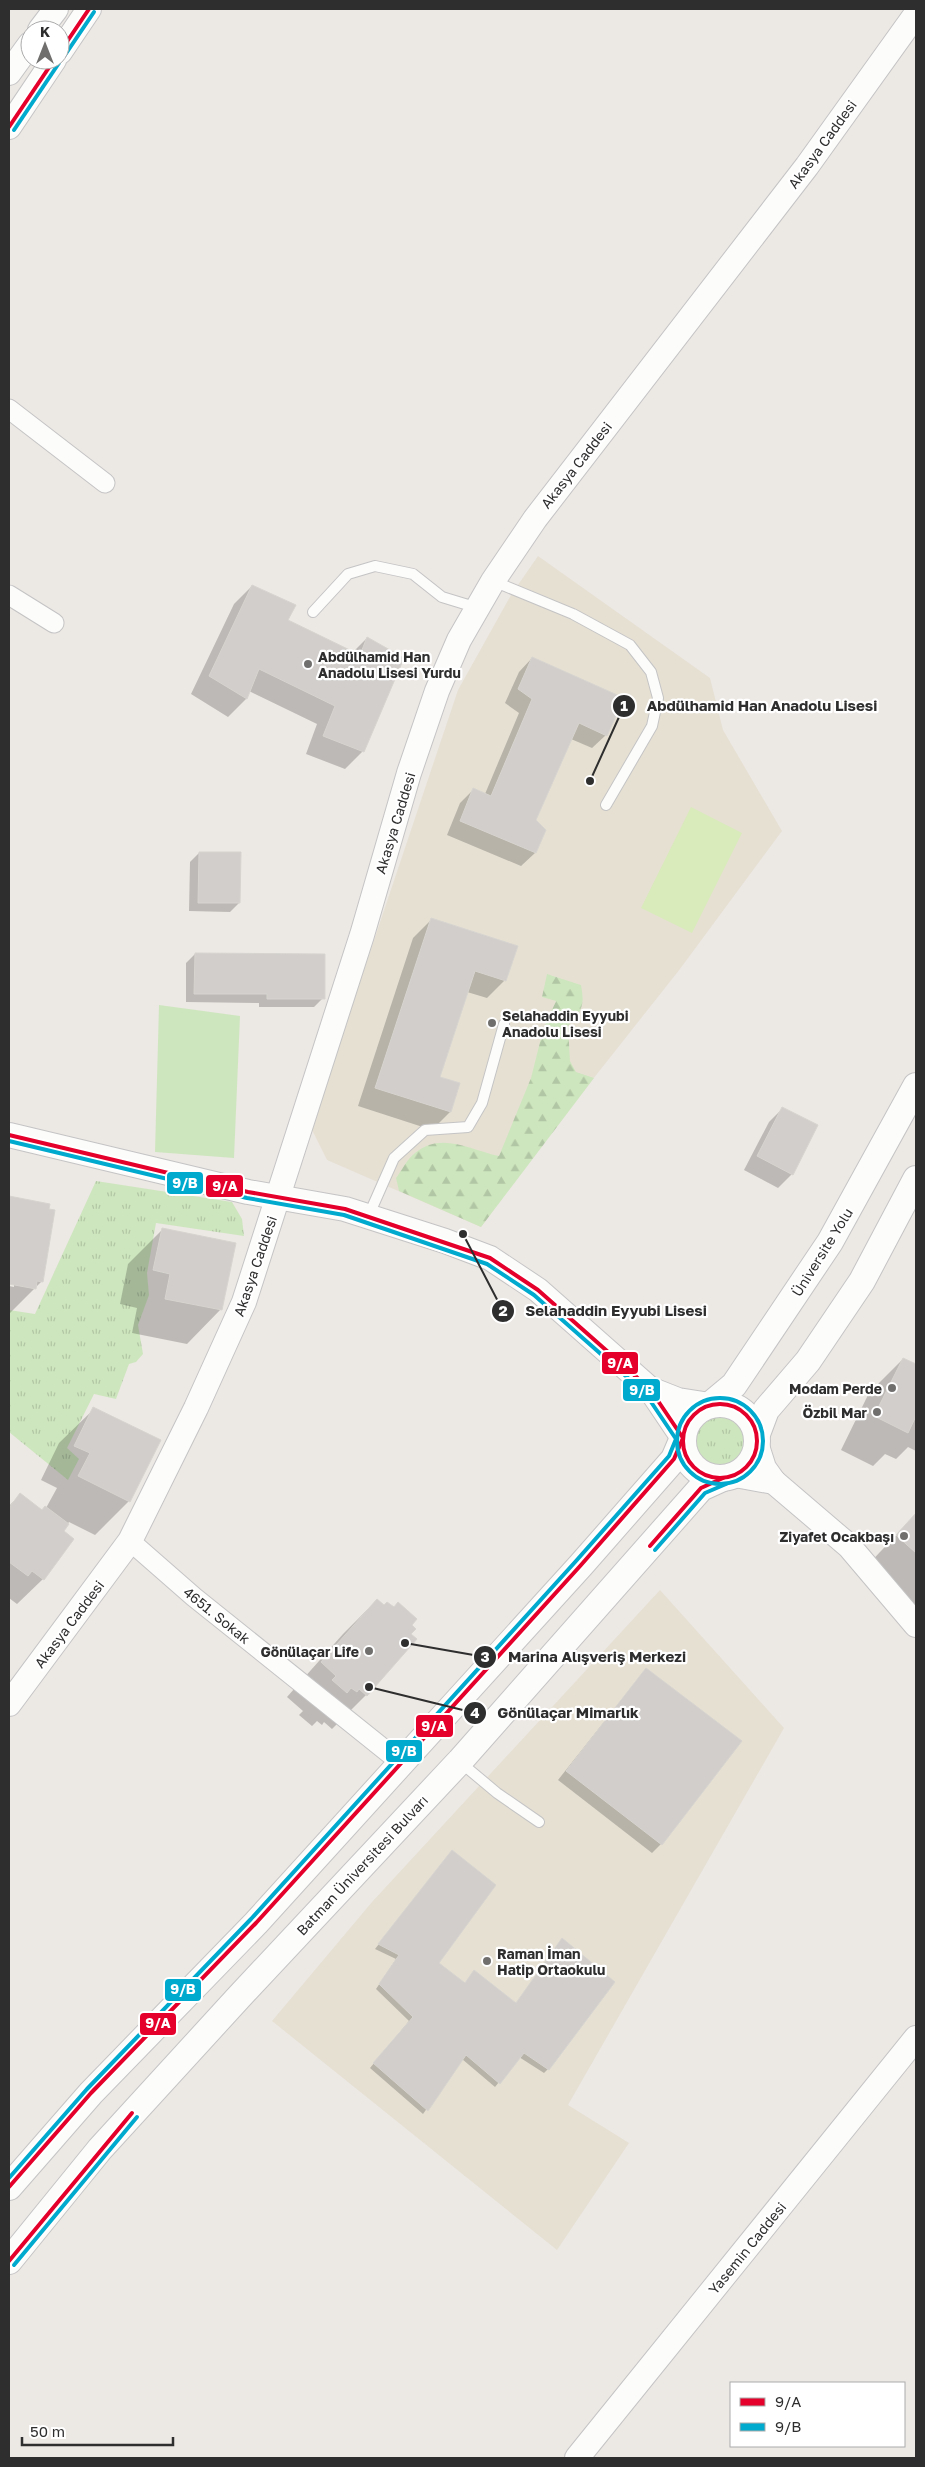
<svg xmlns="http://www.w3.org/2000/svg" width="925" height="2467" viewBox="0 0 925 2467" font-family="'Golos Text',sans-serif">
<defs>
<pattern id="grass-tufts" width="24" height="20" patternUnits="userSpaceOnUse" patternTransform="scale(1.25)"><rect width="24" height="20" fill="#cee6be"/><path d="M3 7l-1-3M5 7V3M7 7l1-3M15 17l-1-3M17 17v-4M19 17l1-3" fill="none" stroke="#b1c6a4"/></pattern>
<pattern id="forest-firs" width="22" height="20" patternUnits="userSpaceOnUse" patternTransform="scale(1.25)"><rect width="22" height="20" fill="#cee6be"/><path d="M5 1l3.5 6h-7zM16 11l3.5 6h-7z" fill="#b1c6a4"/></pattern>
</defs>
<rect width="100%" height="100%" fill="#ece8e4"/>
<g fill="#e6e0d3">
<polygon points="538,556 710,678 723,730 782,831 680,969 563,1117 481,1227 327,1160 311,1128 458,690 511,595"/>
<polygon points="660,1590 784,1728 568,2105 629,2143 557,2250 272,2021 372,1902"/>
</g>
<g fill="url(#grass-tufts)">
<polygon points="96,1181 232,1202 242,1219 244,1236 156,1223 147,1273 149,1295 138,1325 143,1354 136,1362 129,1364 116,1399 94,1394 67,1448 79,1459 68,1480 9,1432 9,1310 35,1314"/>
<circle cx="720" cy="1441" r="27"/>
</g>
<path fill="url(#forest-firs)" d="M547 974 581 985C585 1006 582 1010 568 1026L570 1061 576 1072 594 1078 481 1227 399 1191 396 1178C402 1170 407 1159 415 1153 441 1131 471 1150 499 1156L531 1078 543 1030 556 1001 542 997Z"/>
<polygon fill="#cee6be" points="159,1005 240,1016 234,1158 155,1152"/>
<polygon fill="#d9eabb" points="691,807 742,833 692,933 641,908"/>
<g fill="#0003">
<polygon points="252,586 286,620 352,653 367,638 363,751 345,769 306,754 317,724 249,691 246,699 228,717 191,694 234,604"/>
<polygon points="532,658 606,735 592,748 571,739 534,820 544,830 535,853 521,866 447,835 460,803 474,789 485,794 519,713 505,703 519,672"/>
<polygon points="199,853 239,903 230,912 189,911 190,862"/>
<polygon points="431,920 505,980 487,998 467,992 439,1078 459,1084 450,1112 432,1130 358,1106 413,938"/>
<polygon points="195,954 323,998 314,1007 259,1007 259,1003 186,1002 186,963"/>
<polygon points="782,1109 792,1174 778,1188 744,1170 769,1122"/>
<polygon points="9,1198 49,1205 42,1281 9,1314 9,1286 14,1287 14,1284 9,1283"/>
<polygon points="162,1230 221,1309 187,1344 132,1333 137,1308 120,1304 128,1264"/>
<polygon points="903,1359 916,1366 916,1451 908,1447 896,1459 885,1454 873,1466 841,1450 869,1393"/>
<polygon points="94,1409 129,1501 95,1535 69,1522 62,1531 43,1579 17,1604 9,1598 9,1506 20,1495 42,1511 46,1508 57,1488 41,1480 59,1443"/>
<polygon points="916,1514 916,1609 863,1570"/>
<polygon points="377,1600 410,1625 366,1695 332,1729 324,1722 322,1725 317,1721 312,1726 299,1715 303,1711 287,1697 343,1634"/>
<polygon points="646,1669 661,1844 652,1853 558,1780"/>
<polygon points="448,1856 438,1963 548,2069 544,2073 519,2057 495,2087 462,2059 423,2114 370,2068 409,2021 376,1989 396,1959 375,1949"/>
</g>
<g fill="#d1cecb" stroke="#d7d4d0">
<polygon points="252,585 296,605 288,620 360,655 367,637 404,658 364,752 323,736 335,706 259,669 247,699 209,676"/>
<polygon points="532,657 624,698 607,736 579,723 536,820 546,830 536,853 460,821 473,788 491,796 532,699 518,689"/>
<polygon points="199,852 241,852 240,903 198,903"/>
<polygon points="431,918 518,946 506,981 475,971 440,1077 460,1083 451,1112 375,1088"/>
<polygon points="195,953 325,954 325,999 267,999 267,994 194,994"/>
<polygon points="782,1107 818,1125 793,1175 757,1156"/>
<polygon points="9,1196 50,1204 49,1209 55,1210 43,1282 37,1281 36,1289 9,1284"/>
<polygon points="162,1228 236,1243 222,1310 165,1299 170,1274 153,1270"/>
<polygon points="903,1358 916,1364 916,1416 908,1433 874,1416"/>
<polygon points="93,1407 161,1440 130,1502 78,1476 90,1453 74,1446"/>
<polygon points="20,1493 42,1510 45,1506 69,1524 64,1531 74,1539 44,1580 32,1571 28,1576 9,1562 9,1508"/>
<polygon points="916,1513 916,1553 896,1535"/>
<polygon points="377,1599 384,1605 387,1602 394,1607 398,1602 417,1619 412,1625 416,1629 411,1634 417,1639 367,1696 359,1689 357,1692 351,1688 347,1693 332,1680 336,1676 321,1662"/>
<polygon points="646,1668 742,1741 662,1845 566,1771"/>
<polygon points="452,1850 496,1885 439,1963 465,1983 474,1970 516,2003 562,1938 615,1982 549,2070 524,2053 500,2084 466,2055 428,2111 373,2063 413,2017 379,1984 399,1955 378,1944"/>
</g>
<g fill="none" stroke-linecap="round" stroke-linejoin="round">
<defs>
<g id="service">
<polyline points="493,581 573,614 630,645 651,672 658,698 652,726 606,805"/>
<polyline points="313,612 348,574 375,566 413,574 442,597 478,608"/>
<polyline points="368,1217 394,1158 425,1130 468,1127 482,1103 504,1024"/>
<polyline points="460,1762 497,1793 539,1822"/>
</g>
<g id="minor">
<polyline points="9,409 105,483"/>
<polyline points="9,595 54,623"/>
<polyline points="130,1541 194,1597 400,1762"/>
</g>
<g id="tertiary">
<polyline points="40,30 56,9"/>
<polyline points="60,52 89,9"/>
<polyline points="9,73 30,44"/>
<polyline points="9,127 54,60"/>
<polyline points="9,1135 248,1192 345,1209 445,1241 490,1258 538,1290 650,1389 683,1438"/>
<polyline points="650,1389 678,1400 710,1405"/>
<polyline points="735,1475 774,1482 764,1468 757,1446"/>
<polyline points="774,1482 849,1546 916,1625"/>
<polyline points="9,1704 130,1541 196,1408 244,1302 362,935 409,773 437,691 459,640 493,581 535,519 807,166 916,14"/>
<polyline points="577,2458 916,2038"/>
</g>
<g id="secondary">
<circle cx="720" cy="1441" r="37"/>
<polyline points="710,1405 734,1385 830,1242 916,1086"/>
<polyline points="757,1434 766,1410 808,1361 862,1281 916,1179"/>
<polyline points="9,2187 91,2093 256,1923 581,1565 674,1459 683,1438"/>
<polyline points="9,2261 100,2149 239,1997 460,1761 701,1488 723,1478"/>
</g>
</defs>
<use href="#service" stroke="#c5c4c5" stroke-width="12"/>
<use href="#minor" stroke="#c5c4c5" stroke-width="21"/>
<use href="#tertiary" stroke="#c5c4c5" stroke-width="26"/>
<use href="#secondary" stroke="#c5c4c5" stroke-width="28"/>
<use href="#service" stroke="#fcfcfb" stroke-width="10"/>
<use href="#minor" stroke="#fcfcfb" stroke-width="19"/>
<use href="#tertiary" stroke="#fcfcfb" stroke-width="24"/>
<use href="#secondary" stroke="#fcfcfb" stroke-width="26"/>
<defs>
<g id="bus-1">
<polyline points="60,52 89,9"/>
<polyline points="9,127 54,60"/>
<polyline points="9,1135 248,1192 345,1209 490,1258 538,1290 650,1389 683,1438 674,1459 581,1565 256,1923 91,2093 9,2187"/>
<circle cx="720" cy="1441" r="37"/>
<polyline points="650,1546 701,1488 723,1478"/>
<polyline points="9,2261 132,2113"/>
</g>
<g id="bus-2">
<polyline points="65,55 94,12"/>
<polyline points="14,130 59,63"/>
<polyline points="9,1141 247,1198 344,1215 487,1264 534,1295 645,1393 676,1439 669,1456 576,1561 251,1919 87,2089 9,2178"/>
<circle cx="720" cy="1441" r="43"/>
<polyline points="655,1550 705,1493 726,1484"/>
<polyline points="14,2265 137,2117"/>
</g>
</defs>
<use href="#bus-1" stroke="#fff" stroke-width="8"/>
<use href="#bus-2" stroke="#fff" stroke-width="8"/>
<use href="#bus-1" stroke="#e4002b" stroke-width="4"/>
<use href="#bus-2" stroke="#00a9ce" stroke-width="4"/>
</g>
<g fill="#706f6e" stroke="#fff" stroke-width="2">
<circle cx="308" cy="664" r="5"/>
<circle cx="492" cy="1023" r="5"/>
<circle cx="892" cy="1388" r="5"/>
<circle cx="877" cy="1412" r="5"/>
<circle cx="904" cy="1536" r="5"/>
<circle cx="369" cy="1651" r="5"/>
<circle cx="487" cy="1961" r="5"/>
</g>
<g text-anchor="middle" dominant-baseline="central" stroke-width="4.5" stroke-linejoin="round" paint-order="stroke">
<g font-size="14" fill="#2e2e2e" stroke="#fff">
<text transform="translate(822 144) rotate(-54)">Akasya Caddesi</text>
<text transform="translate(576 465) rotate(-52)">Akasya Caddesi</text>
<text transform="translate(395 823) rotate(-73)">Akasya Caddesi</text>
<text transform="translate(822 1252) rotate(-58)">Üniversite Yolu</text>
<text transform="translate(255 1266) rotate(-71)">Akasya Caddesi</text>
<text transform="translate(217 1615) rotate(39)">4651. Sokak</text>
<text transform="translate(69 1624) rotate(-53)">Akasya Caddesi</text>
<text transform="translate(362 1865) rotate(-47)">Batman Üniversitesi Bulvarı</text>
<text transform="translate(747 2248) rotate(-51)">Yasemin Caddesi</text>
</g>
<g font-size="14" font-weight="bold" fill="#2e2e2e" stroke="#fff" text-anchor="end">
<text x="318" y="656" text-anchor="start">Abdülhamid Han<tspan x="318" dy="16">Anadolu Lisesi Yurdu</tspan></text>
<text x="502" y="1015" text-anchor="start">Selahaddin Eyyubi<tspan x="502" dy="16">Anadolu Lisesi</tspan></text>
<text x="882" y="1388">Modam Perde</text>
<text x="867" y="1412">Özbil Mar</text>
<text x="894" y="1536">Ziyafet Ocakbaşı</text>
<text x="359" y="1651">Gönülaçar Life</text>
<text x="497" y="1953" text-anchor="start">Raman İman<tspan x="497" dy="16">Hatip Ortaokulu</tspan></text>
</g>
</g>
<path fill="none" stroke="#2e2e2e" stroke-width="2" d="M590 781L624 706M463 1234L503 1311M405 1643L485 1657M369 1687L475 1713"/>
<g fill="#2e2e2e" stroke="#fff" stroke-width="2">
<circle cx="590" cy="781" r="5"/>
<circle cx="463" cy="1234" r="5"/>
<circle cx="405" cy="1643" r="5"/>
<circle cx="369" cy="1687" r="5"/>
<circle cx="624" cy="706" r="12"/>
<circle cx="503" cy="1311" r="12"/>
<circle cx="485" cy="1657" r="12"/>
<circle cx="475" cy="1713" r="12"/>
</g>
<g font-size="15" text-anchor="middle" font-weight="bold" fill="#fff">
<text x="624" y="711">1</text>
<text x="503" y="1316">2</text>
<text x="485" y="1662">3</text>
<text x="475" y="1718">4</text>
</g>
<g font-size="15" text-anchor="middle" font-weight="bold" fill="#2e2e2e" stroke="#fff" stroke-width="4.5" stroke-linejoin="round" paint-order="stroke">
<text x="762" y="711">Abdülhamid Han Anadolu Lisesi</text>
<text x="616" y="1316">Selahaddin Eyyubi Lisesi</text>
<text x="597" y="1662">Marina Alışveriş Merkezi</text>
<text x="568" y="1718">Gönülaçar Mimarlık</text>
</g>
<g stroke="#fff" stroke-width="2">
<rect x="166" y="1171" width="38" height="24" rx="5" fill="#00a9ce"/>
<rect x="205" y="1174" width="39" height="24" rx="5" fill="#e4002b"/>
<rect x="601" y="1351" width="38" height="24" rx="5" fill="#e4002b"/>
<rect x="622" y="1378" width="39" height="24" rx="5" fill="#00a9ce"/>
<rect x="415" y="1714" width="39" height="24" rx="5" fill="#e4002b"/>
<rect x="385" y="1739" width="38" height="24" rx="5" fill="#00a9ce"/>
<rect x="164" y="1978" width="38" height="24" rx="5" fill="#00a9ce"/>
<rect x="139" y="2012" width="38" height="24" rx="5" fill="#e4002b"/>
</g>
<g font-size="14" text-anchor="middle" font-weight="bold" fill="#fff">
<text x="185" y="1188">9/B</text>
<text x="225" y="1191">9/A</text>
<text x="620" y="1368">9/A</text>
<text x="642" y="1395">9/B</text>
<text x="434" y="1731">9/A</text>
<text x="404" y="1756">9/B</text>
<text x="183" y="1994">9/B</text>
<text x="158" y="2028">9/A</text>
</g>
<rect width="925" height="2467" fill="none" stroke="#2e2e2e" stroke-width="20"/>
<rect x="730" y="2382" width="175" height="65" fill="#ffffff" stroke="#ababab"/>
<rect x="740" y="2398" width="25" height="8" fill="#e4002b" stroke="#ababab"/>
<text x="775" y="2407" font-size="15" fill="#2e2e2e">9/A</text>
<rect x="740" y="2423" width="25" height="8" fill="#00a9ce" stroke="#ababab"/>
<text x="775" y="2432" font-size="15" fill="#2e2e2e">9/B</text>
<g transform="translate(45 45)"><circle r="24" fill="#ffffff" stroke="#ababab"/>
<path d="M0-4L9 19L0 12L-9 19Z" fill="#706f6e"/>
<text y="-8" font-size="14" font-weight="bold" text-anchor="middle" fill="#2e2e2e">K</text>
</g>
<path d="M22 2437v8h151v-8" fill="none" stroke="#2e2e2e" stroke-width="2.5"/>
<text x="30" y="2437" font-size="15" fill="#2e2e2e" stroke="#ffffff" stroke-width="4" paint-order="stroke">50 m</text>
</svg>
